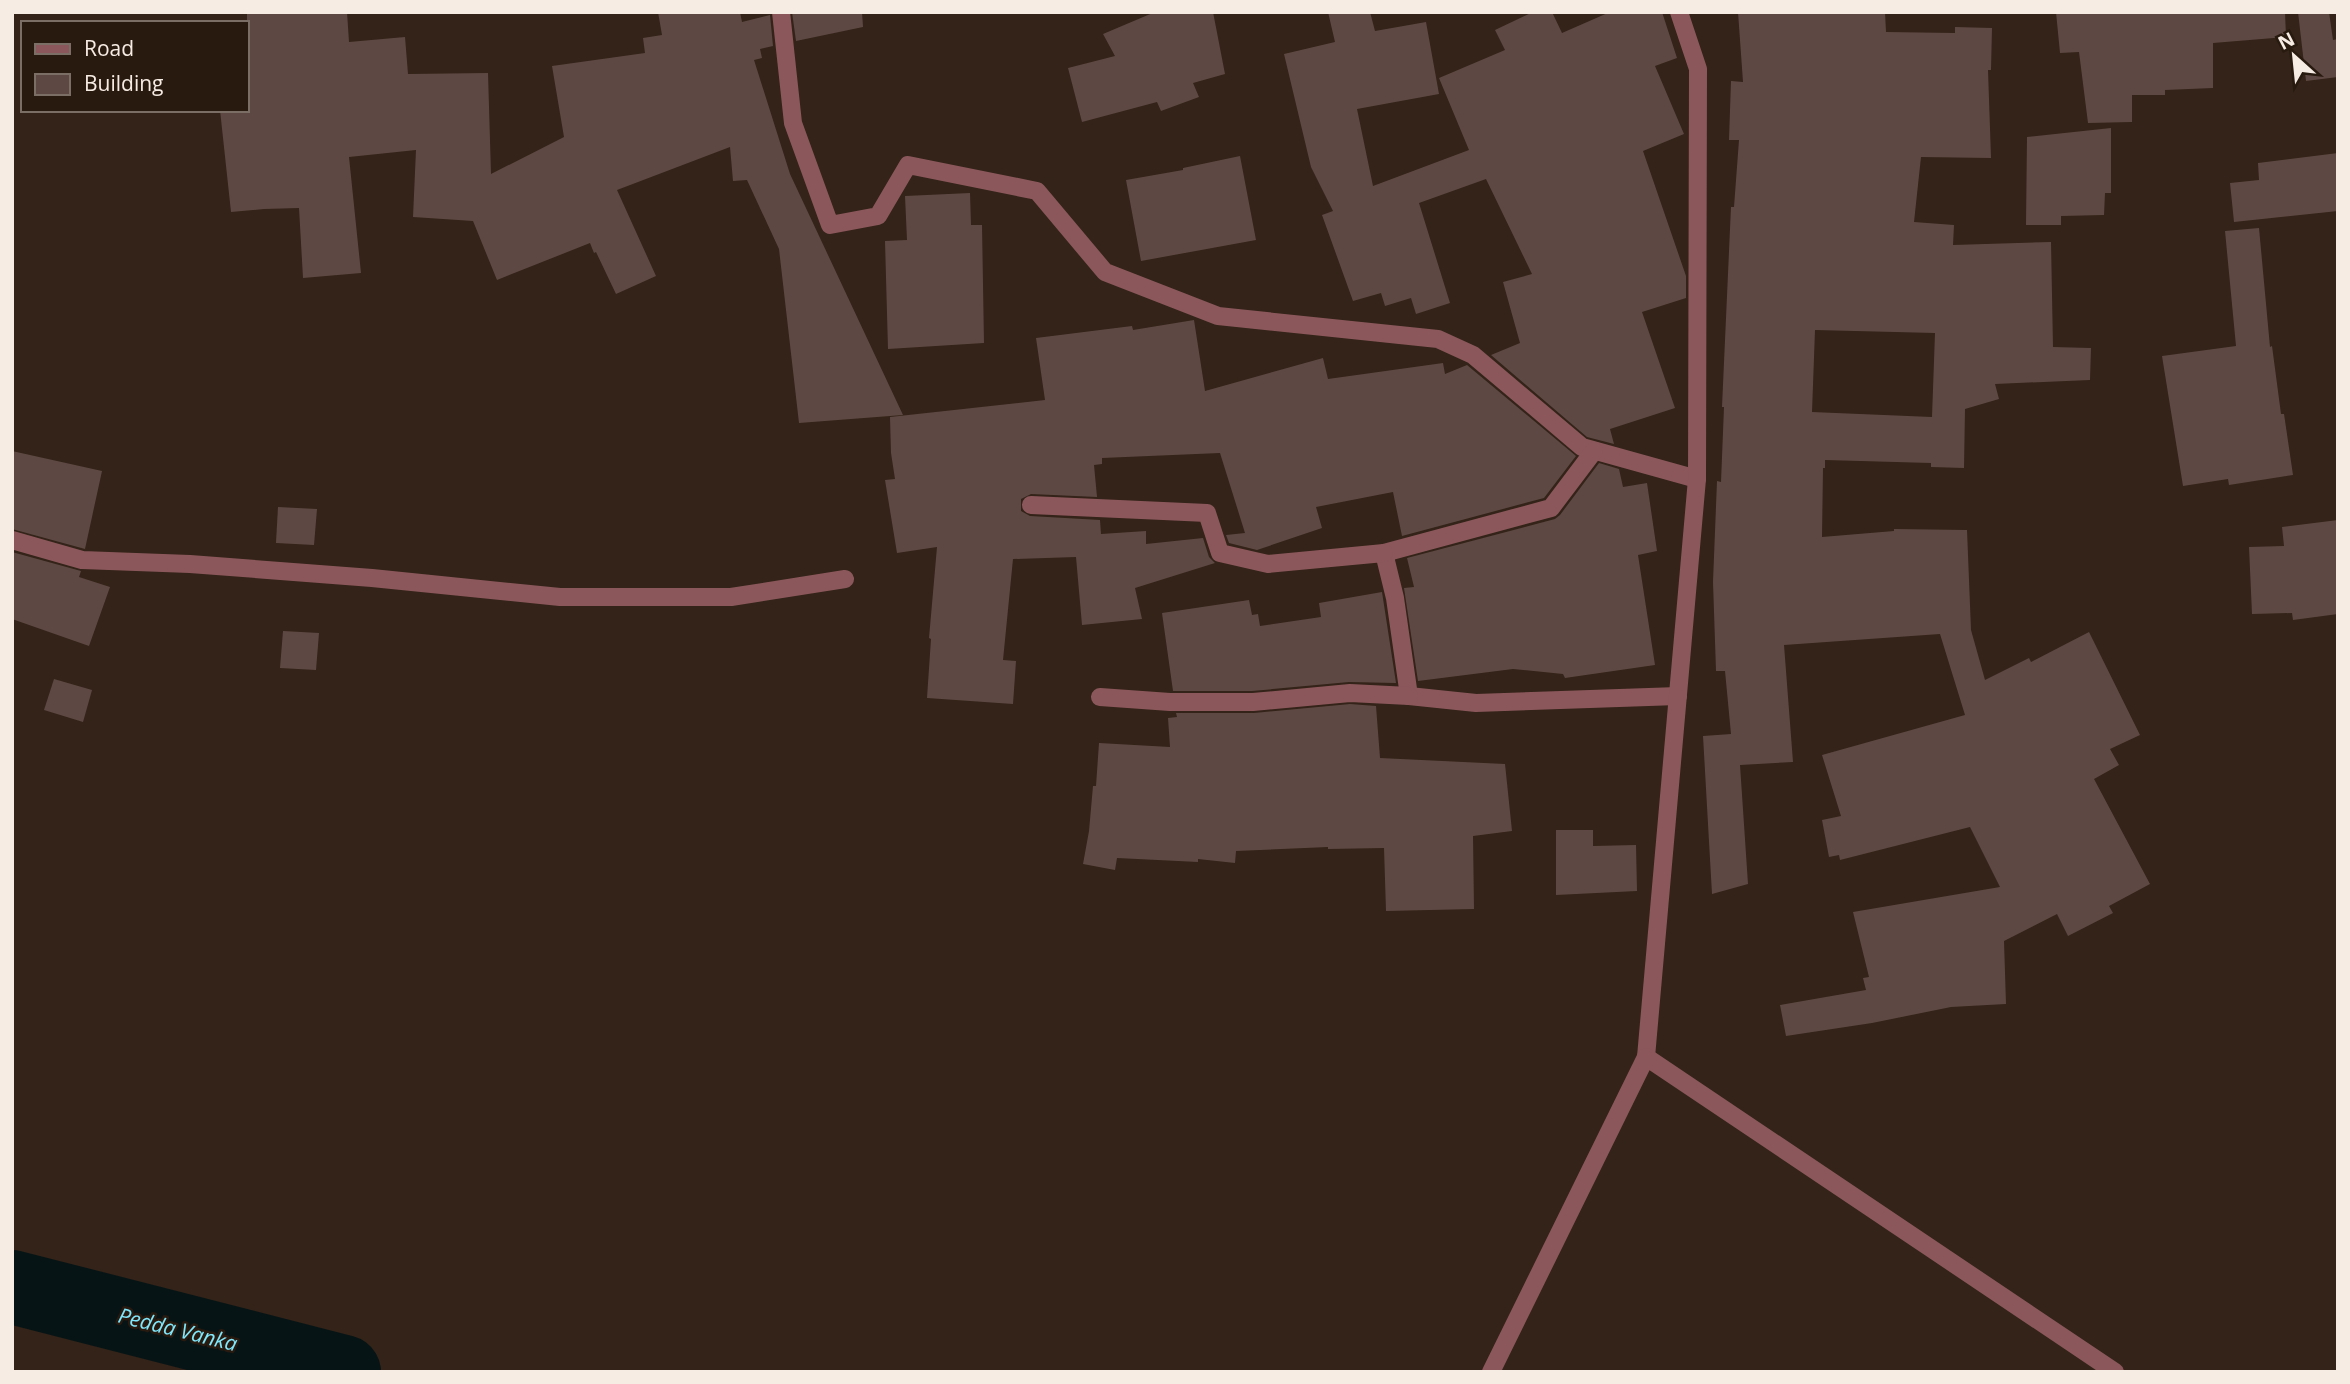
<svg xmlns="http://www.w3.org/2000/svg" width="2350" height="1384" viewBox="0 0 2350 1384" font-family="'Open Sans',sans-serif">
<rect width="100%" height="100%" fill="#332318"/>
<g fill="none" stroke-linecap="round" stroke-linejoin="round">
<polyline stroke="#071416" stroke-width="74" points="12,1287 344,1372"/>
</g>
<g fill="#5e4843" fill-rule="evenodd">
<polygon points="247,12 347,12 349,42 405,37 408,74 488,73 491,174 564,137 552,66 645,53 643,38 662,35 658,12 740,12 742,22 770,15 773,46 760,49 762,58 754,60 790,174 903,415 799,423 779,249 747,180 733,181 730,147 617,190 656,276 616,294 596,252 594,253 590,243 497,280 473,221 413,217 416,150 349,157 361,273 303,278 299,208 264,209 231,212 220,110 247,110"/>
<polygon points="792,12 862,12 863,27 796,41"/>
<polygon points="1155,12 1213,12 1225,74 1193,83 1199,97 1161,111 1157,102 1082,122 1068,68 1115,56 1103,34"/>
<polygon points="1328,12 1370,12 1375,31 1426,22 1439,94 1357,109 1373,186 1469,150 1439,78 1505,50 1495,30 1533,12 1552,12 1562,33 1610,12 1662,12 1677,58 1655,66 1684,134 1643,151 1686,276 1686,298 1642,312 1675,408 1610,429 1614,444 1587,437 1491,355 1520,343 1503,282 1532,274 1486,179 1419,203 1450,303 1416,314 1411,298 1385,306 1381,293 1353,301 1322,215 1333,211 1311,167 1284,54 1335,42"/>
<path d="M1738 12H1885L1886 32 1955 33V27L1992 28 1991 70H1988L1991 158 1921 157 1914 222 1954 225 1953 245 2051 242 2053 347 2091 348 2090 380 1995 384 1999 399 1965 409 1964 468 1931 467V463L1825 460V468H1823L1822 537 1894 531V529L1967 530 1971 630 1985 680 2029 658 2031 662 2089 632 2140 735 2110 749 2119 765 2094 779 2150 884 2109 906 2113 913 2068 936 2057 914 2004 941 2006 1004 1951 1007 1872 1023 1786 1036 1780 1005 1866 990 1863 978 1869 977 1853 912 2000 887 1970 827 1840 860 1839 855 1829 857 1822 820 1841 816 1822 755 1965 715 1940 634 1784 645 1793 762 1740 765 1748 884 1712 894 1703 736 1731 734 1725 671H1716L1713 582 1717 481 1721 482 1724 407H1722L1731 207H1734L1739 140H1729L1731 81 1743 82ZM1815 330 1935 333 1932 417 1812 412Z"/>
<polygon points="2056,12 2285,12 2286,37 2213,43 2213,88 2165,90 2165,95 2132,95 2132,122 2088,123 2079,52 2060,53"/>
<polygon points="2298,12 2329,12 2333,40 2338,39 2338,77 2306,81"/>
<polygon points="2111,128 2111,193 2105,193 2104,215 2061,216 2061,225 2026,225 2027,137"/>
<polygon points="2338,153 2338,211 2234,222 2230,183 2259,180 2258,163"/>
<polygon points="1240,156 1256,240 1141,261 1126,180 1183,170 1183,168"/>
<polygon points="970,193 971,225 982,225 984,343 888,349 885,241 907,240 905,196"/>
<polygon points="2259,228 2270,347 2272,346 2281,414 2284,414 2293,475 2229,485 2228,479 2183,486 2162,356 2236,346 2225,231"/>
<polygon points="1194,320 1205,391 1323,358 1328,379 1443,363 1445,374 1467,365 1576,456 1544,498 1402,536 1393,492 1316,507 1322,528 1257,550 1229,543 1226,535 1245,533 1220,453 1102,458 1102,464 1094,465 1097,497 1031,494 1021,499 1021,511 1030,516 1100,520 1101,534 1146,531 1146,544 1203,538 1209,557 1215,563 1135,588 1142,619 1082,625 1076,557 1013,559 1003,660 1016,661 1013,704 927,698 931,639 929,638 937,547 897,553 885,480 895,479 891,453 890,417 1045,400 1036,338 1132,326 1133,330"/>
<polygon points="12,451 102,471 85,549 12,529"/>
<polygon points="1599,463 1619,469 1623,487 1647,483 1657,551 1638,555 1655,665 1565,678 1563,674 1513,669 1418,681 1404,588 1414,587 1407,558 1555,519 1560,515"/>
<polygon points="278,507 317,509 314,545 276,543"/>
<polygon points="2338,520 2338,614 2293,620 2292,613 2252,614 2249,547 2284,546 2282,527"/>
<polygon points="12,552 81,571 79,577 110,587 89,646 12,619"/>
<polygon points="1382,592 1396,683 1349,682 1252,691 1173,691 1162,613 1249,600 1252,615 1258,614 1260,626 1321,617 1319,603"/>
<polygon points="283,631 319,633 316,670 280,668"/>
<polygon points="54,679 92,690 83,722 44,710"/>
<polygon points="1350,704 1376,706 1380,758 1505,764 1512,831 1473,836 1474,909 1386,911 1384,848 1328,849 1328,847 1236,851 1235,863 1198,859 1198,862 1117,858 1115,870 1083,864 1089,831 1093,786 1096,786 1099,743 1170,747 1168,718 1177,717 1176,713 1254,713"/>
<polygon points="1556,830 1593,830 1593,846 1636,845 1637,891 1556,895"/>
</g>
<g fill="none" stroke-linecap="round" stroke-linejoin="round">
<g stroke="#8b575b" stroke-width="18">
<polyline points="781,12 793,123 830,225 878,216 908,165 1037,191 1105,272 1218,316 1438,339 1473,355 1582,447 1697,479"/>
<polyline points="1594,451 1551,508 1384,553 1395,598 1409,696 1476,703 1678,696"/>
<polyline points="1031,505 1207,513 1220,553 1268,564 1384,553"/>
<polyline points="12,540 82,560 190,564 372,578 560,597 731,597 845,579"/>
<polyline points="1100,697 1170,702 1253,702 1350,693 1409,696"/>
<polyline points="1646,1057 1697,479 1698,69 1679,12"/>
<polyline points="1491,1372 1646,1057 2115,1372"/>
</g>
</g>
<g text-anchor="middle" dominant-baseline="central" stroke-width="5" stroke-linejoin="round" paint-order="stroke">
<g font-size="21" font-style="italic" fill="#80e8fc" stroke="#281a0f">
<text transform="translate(178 1329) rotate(14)">Pedda Vanka</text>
</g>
</g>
<rect width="2350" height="1384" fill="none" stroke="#f7ece4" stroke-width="28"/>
<rect x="21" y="21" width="228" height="91" fill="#281a0f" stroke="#7b6e64" stroke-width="2"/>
<rect x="35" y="44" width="35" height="10" fill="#8b575b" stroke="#7b6e64" stroke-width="2"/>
<text x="84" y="56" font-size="21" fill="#f7ece4">Road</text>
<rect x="35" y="74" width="35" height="21" fill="#5e4843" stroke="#7b6e64" stroke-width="2"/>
<text x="84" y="91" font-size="21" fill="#f7ece4">Building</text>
<g transform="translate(2294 56) rotate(333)" stroke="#281a0f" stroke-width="5" paint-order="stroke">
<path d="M0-5L12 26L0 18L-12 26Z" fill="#f7ece4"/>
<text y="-10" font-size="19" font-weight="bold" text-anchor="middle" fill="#f7ece4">N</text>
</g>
</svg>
